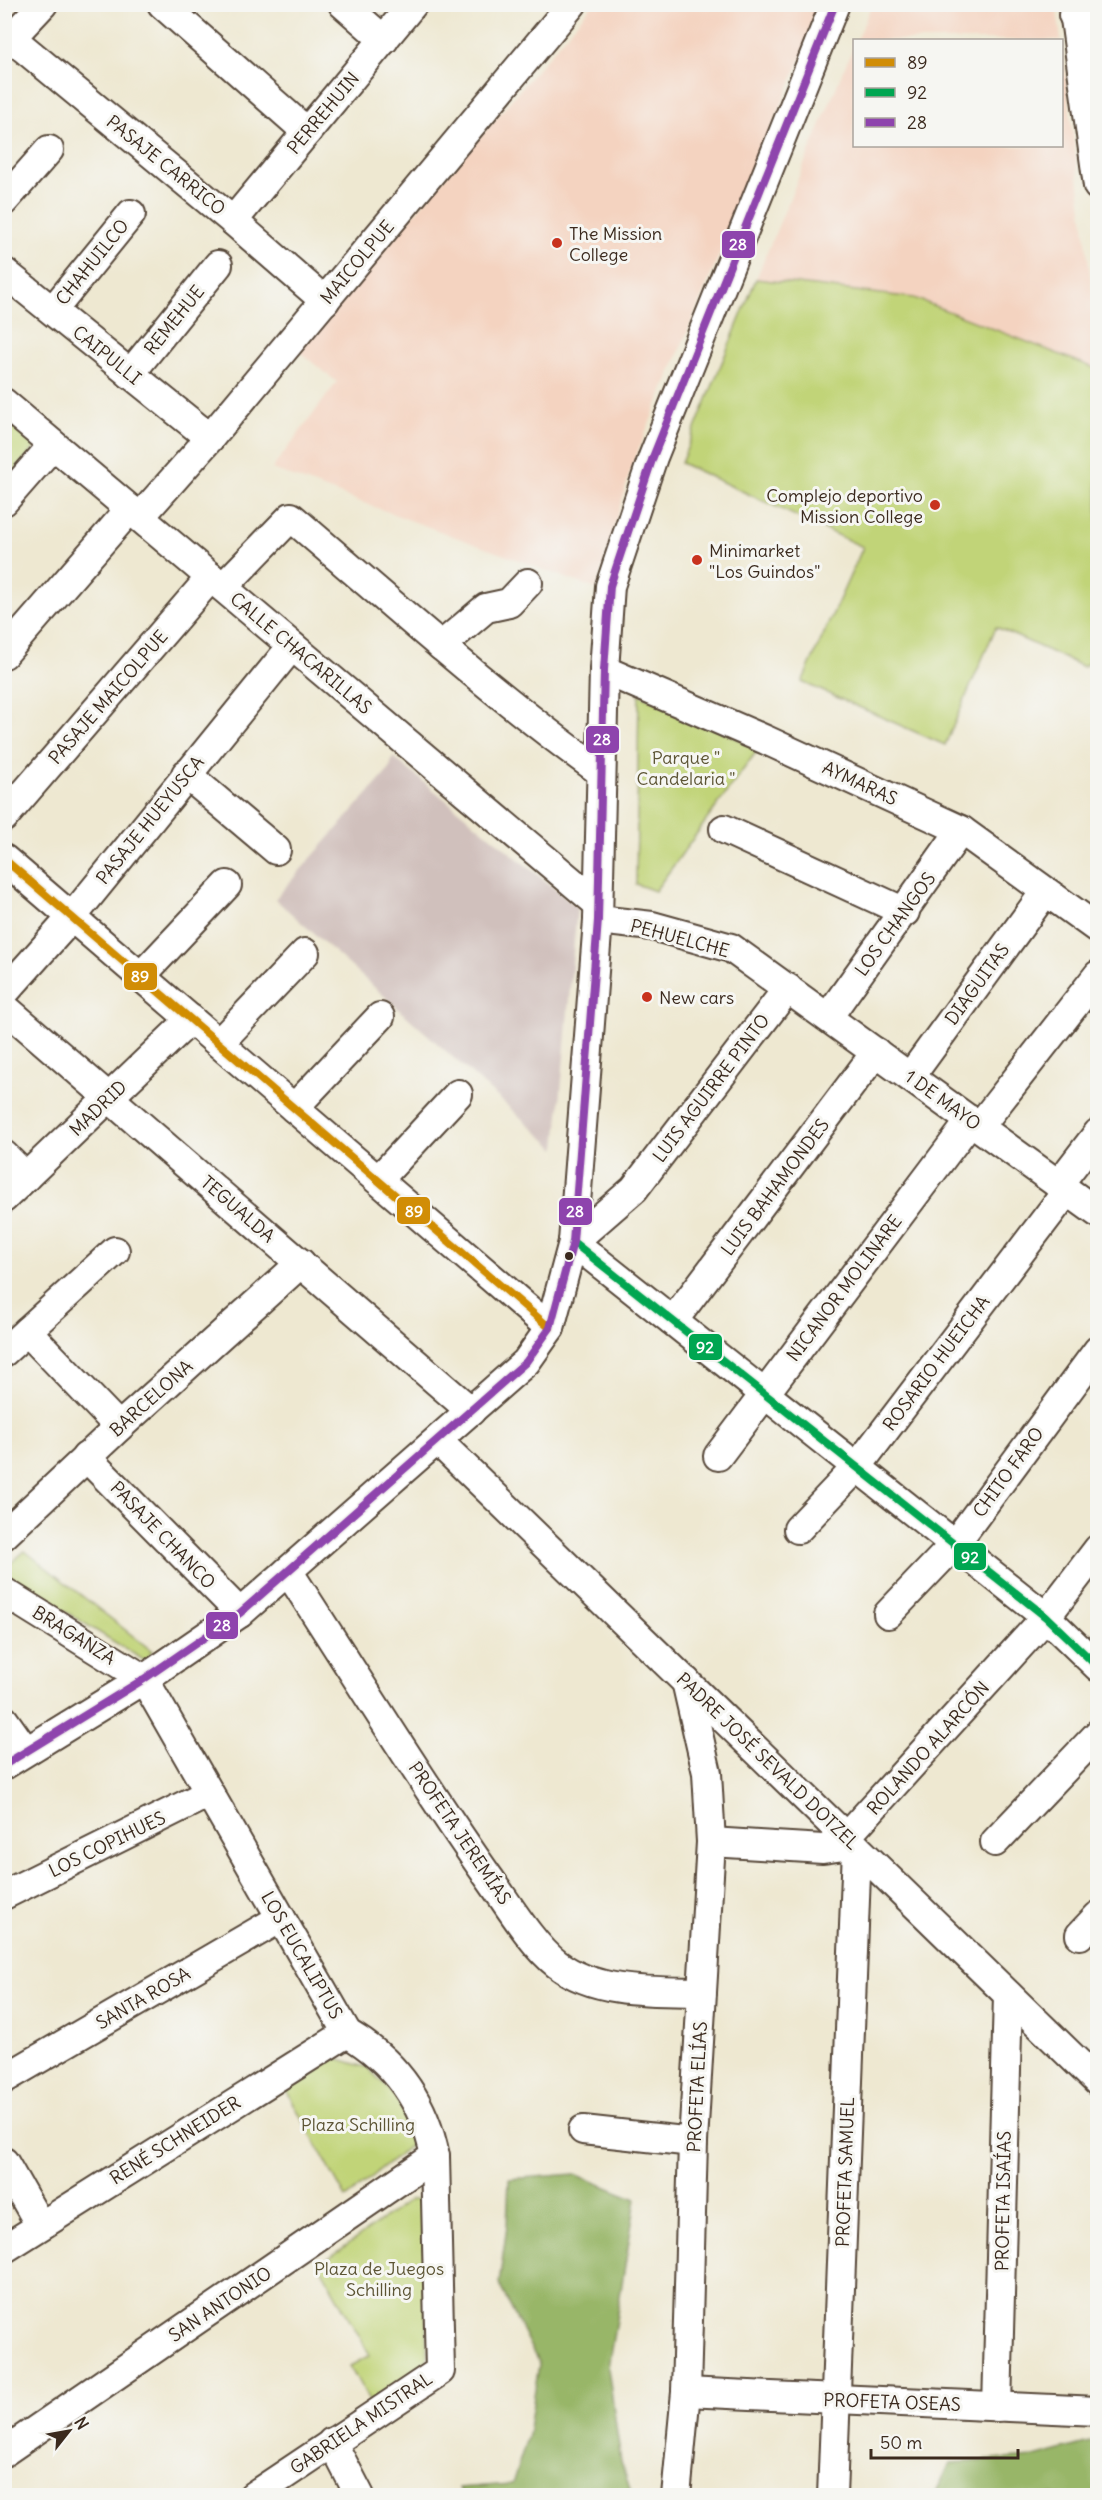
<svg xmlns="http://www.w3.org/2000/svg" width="1102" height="2500" viewBox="0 0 1102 2500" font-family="Delius,sans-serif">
<rect width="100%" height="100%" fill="#f6f6f2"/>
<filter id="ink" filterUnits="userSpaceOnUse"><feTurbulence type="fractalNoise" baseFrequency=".0167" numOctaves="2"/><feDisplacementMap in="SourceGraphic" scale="12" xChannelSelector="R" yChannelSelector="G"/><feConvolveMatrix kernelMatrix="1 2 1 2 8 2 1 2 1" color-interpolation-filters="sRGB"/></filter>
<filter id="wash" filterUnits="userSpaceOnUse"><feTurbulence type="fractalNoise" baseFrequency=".008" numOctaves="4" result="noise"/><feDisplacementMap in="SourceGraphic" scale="24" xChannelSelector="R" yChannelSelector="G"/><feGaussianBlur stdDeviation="1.35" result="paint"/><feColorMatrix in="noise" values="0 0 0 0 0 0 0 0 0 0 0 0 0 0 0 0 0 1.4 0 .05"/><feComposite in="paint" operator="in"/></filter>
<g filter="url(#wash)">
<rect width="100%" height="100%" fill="#eee8d1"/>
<g fill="#f4d3c0">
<polygon points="872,4 1056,5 1061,40 857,40"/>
<polygon points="592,5 823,5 632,465 596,589 272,469 337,382 298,351"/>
<polygon points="854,45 854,146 1062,146 1062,46 1097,332 1097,369 914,298 756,279"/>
</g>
<polygon fill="#d0c0bc" points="393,757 577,907 556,1149 275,899 389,770"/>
<g fill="#c1d478" stroke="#7e7f4b" stroke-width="1.5">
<polygon points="756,279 914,298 1097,369 1098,653 1084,667 996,627 945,745 802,682 863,547 681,463"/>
<polygon points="5,415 38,444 5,482"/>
<polygon points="639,694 759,748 655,891 636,884"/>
<polygon points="25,1551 152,1651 145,1661 5,1574 5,1568"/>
<polygon points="336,2058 368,2068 396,2097 413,2134 410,2146 346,2198 284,2086"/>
<polygon points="410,2200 423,2200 427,2361 370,2403 350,2366 370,2355 319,2265"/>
</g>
<g fill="#98b668" stroke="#6a7043" stroke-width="1.5">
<polygon points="575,2174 636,2199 608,2368 621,2462 632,2495 462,2495 459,2488 512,2484 528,2435 539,2364 499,2284 507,2226 509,2179"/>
<polygon points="1097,2440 1097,2495 935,2495 950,2463 1034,2457"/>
</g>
</g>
<g filter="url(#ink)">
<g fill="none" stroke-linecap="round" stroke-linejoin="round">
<defs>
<g id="minor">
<polyline points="162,4 307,132"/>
<polyline points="343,4 384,40"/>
<polyline points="1073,4 1098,186"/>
<polyline points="1073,15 1098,15"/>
<polyline points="4,32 233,221 325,301"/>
<polyline points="11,38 43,4"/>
<polyline points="4,201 49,150"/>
<polyline points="233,221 413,4"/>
<polyline points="4,272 210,438"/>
<polyline points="53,310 131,214"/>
<polyline points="130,374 218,265"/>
<polyline points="4,403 597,903"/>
<polyline points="4,501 53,445"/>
<polyline points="140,517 210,438 572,4"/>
<path d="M223 587 291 517C393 604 492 694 601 772"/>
<polyline points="441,646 486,608 509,603 528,583"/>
<polyline points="4,654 130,509"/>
<polyline points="604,670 766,740 961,830 1098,929"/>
<polyline points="186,774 276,850"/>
<polyline points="4,817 211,577"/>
<polyline points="724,829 905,912"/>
<polyline points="4,859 550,1328"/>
<polyline points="598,920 652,926 731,948 1098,1213"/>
<polyline points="141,976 227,885"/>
<polyline points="4,993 72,917 292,646"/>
<polyline points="4,1007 471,1411"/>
<polyline points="828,1017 961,830"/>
<polyline points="219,1043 305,953"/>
<polyline points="910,1077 1045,892"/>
<polyline points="294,1108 380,1017"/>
<polyline points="979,1127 1098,975"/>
<polyline points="4,1155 26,1177"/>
<polyline points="378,1180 458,1094"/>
<polyline points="1058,1185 1098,1133"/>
<polyline points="4,1198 191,1019"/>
<polyline points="573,1242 1046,1617 1098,1667"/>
<polyline points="573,1242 634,1189 788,988"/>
<polyline points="673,1321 876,1052"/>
<polyline points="27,1331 119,1427"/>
<polyline points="4,1352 115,1251"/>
<polyline points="438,1441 1098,2082"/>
<polyline points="718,1456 971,1120"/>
<polyline points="86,1457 240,1613"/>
<polyline points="798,1529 857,1467 1067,1191"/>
<polyline points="4,1535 119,1427 301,1263"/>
<path d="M288 1571C354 1672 417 1776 487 1875 506 1901 532 1945 557 1964 596 1994 655 1991 702 1992"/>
<path d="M4 1592 144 1679 347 2033C395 2061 424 2101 435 2156L440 2371 253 2496"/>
<polyline points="888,1614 954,1545 1098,1350"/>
<polyline points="4,1720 26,1751"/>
<polyline points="4,1765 144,1679 240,1613 526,1362 550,1328 573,1242 598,920 604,670 610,586 653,457 835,4"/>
<polyline points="711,1842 823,1849 837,1847 1046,1617 1098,1549"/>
<polyline points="995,1842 1098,1734"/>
<polyline points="4,1895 209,1793"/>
<polyline points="1080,1935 1098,1916"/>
<polyline points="4,2079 281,1918"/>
<polyline points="583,2130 693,2142"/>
<polyline points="4,2162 40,2225"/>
<polyline points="4,2249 347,2033"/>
<polyline points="686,2392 1098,2411"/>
<polyline points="997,2407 1008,1995"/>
<polyline points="332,2442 360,2496"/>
<polyline points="4,2452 435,2156"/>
<polyline points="676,2496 686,2392 693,2142 711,1842 707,1773 686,1681"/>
<polyline points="832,2496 857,1848"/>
</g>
</defs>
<use href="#minor" stroke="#564639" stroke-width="32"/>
<use href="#minor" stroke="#fff" stroke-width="28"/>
<defs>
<polyline id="bus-1" points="4,859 550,1328"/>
<polyline id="bus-2" points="573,1242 1046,1617 1098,1667"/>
<polyline id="bus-3" points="4,1765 144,1679 240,1613 526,1362 550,1328 573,1242 598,920 604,670 610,586 653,457 835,4"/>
</defs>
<use href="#bus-1" stroke="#f6f6f2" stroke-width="12"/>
<use href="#bus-2" stroke="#f6f6f2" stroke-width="12"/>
<use href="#bus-3" stroke="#f6f6f2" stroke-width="12"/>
<use href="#bus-1" stroke="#d18d06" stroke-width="8"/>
<use href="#bus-2" stroke="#00a651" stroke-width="8"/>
<use href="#bus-3" stroke="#8e44ad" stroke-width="8"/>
</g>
</g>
<g fill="#c8321e" stroke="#f6f6f2" stroke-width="2">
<circle cx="557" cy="243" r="6"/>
<circle cx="935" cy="505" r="6"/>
<circle cx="697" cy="560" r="6"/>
<circle cx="647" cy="997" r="6"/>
</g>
<circle fill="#3b2a1e" stroke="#f6f6f2" stroke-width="2" cx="569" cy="1256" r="5"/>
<g text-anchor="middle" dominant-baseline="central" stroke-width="6" stroke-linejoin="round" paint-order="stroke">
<g font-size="18" fill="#3b2a1e" stroke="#f6f6f2">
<text transform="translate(323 113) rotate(-50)">PERREHUIN</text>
<text transform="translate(166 165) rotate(39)">PASAJE CARRICO</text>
<text transform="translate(92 262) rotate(-51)">CHAHUILCO</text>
<text transform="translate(357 262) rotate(-50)">MAICOLPUE</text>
<text transform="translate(174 320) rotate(-51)">REMEHUE</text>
<text transform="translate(107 355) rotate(39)">CAIPULLI</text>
<text transform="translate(301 653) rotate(40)">CALLE CHACARILLAS</text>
<text transform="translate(108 697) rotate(-49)">PASAJE MAICOLPUE</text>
<text transform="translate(860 783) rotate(25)">AYMARAS</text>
<text transform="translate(150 820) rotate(-51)">PASAJE HUEYUSCA</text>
<text transform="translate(895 924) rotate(-54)">LOS CHANGOS</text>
<text transform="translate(680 938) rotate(15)">PEHUELCHE</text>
<text transform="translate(977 984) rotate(-54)">DIAGUITAS</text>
<text transform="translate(711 1088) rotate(-53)">LUIS AGUIRRE PINTO</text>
<text transform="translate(943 1100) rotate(36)">1 DE MAYO</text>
<text transform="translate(98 1108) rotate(-44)">MADRID</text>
<text transform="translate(775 1187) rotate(-53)">LUIS BAHAMONDES</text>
<text transform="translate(238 1209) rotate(41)">TEGUALDA</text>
<text transform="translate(844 1288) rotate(-53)">NICANOR MOLINARE</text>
<text transform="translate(936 1363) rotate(-53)">ROSARIO HUEICHA</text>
<text transform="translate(151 1398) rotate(-42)">BARCELONA</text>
<text transform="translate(1008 1472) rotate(-54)">CHITO FARO</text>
<text transform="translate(163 1535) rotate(46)">PASAJE CHANCO</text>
<text transform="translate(74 1635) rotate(32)">BRAGANZA</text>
<text transform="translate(928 1748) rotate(-48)">ROLANDO ALARCÓN</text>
<text transform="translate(768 1761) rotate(44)">PADRE JOSÉ SEVALD DOTZEL</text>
<text transform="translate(460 1833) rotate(56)">PROFETA JEREMÍAS</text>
<text transform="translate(107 1844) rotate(-26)">LOS COPIHUES</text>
<text transform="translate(302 1955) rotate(60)">LOS EUCALIPTUS</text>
<text transform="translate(143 1998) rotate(-30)">SANTA ROSA</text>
<text transform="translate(697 2087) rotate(-87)">PROFETA ELÍAS</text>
<text transform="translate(175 2140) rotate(-32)">RENÉ SCHNEIDER</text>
<text transform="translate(845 2172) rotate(-88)">PROFETA SAMUEL</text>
<text transform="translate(1003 2201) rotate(-89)">PROFETA ISAÍAS</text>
<text transform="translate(220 2304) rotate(-34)">SAN ANTONIO</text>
<text transform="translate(892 2402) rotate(2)">PROFETA OSEAS</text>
<text transform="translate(361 2423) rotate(-34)">GABRIELA MISTRAL</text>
</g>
<g font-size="18" fill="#3b2a1e" stroke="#f6f6f2" text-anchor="start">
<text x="569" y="233">The Mission<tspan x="569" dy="21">College</tspan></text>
<text x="923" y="495" text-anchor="end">Complejo deportivo<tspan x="923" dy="21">Mission College</tspan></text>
<text x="709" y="550">Minimarket<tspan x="709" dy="21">"Los Guindos"</tspan></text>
<text x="659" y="997">New cars</text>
</g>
<g font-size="18" fill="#5c5434" stroke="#f6f6f2">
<text x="686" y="757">Parque "<tspan x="686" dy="21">Candelaria "</tspan></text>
<text x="358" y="2124">Plaza Schilling</text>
<text x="379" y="2268">Plaza de Juegos<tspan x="379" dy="21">Schilling</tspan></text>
</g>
</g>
<g stroke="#f6f6f2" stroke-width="2">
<rect x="721" y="230" width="35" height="29" rx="6" fill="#8e44ad"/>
<rect x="585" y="725" width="35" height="29" rx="6" fill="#8e44ad"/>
<rect x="123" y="962" width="35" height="29" rx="6" fill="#d18d06"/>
<rect x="396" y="1196" width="35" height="29" rx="6" fill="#d18d06"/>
<rect x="558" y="1197" width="35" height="29" rx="6" fill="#8e44ad"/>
<rect x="688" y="1333" width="35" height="28" rx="6" fill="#00a651"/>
<rect x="953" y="1542" width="34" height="29" rx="6" fill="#00a651"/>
<rect x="205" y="1611" width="34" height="29" rx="6" fill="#8e44ad"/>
</g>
<g font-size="16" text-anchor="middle" font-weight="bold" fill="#fff">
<text x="738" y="250">28</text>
<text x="602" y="745">28</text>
<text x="140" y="982">89</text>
<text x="414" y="1217">89</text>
<text x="575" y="1217">28</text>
<text x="705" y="1353">92</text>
<text x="970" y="1563">92</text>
<text x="222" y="1631">28</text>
</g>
<rect width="1102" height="2500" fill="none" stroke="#f6f6f2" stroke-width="24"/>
<rect x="853" y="39" width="210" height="108" fill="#f6f6f2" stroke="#aba49d" stroke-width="1.5"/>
<rect x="865" y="58" width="30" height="9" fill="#d18d06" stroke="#aba49d" stroke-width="1.5"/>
<text x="907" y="69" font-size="18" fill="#3b2a1e">89</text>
<rect x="865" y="88" width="30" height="9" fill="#00a651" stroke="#aba49d" stroke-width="1.5"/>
<text x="907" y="99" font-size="18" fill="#3b2a1e">92</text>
<rect x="865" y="118" width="30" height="9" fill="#8e44ad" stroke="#aba49d" stroke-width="1.5"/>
<text x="907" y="129" font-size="18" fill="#3b2a1e">28</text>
<g transform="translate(69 2431) rotate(59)" stroke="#f6f6f2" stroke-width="4.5" paint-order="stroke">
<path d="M0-4.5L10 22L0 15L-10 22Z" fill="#3b2a1e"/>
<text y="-9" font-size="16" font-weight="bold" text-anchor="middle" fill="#3b2a1e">N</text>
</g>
<path d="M871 2449v9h147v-9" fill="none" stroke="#3b2a1e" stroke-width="3"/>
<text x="880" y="2449" font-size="18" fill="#3b2a1e" stroke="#f6f6f2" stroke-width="4.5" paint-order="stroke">50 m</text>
</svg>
